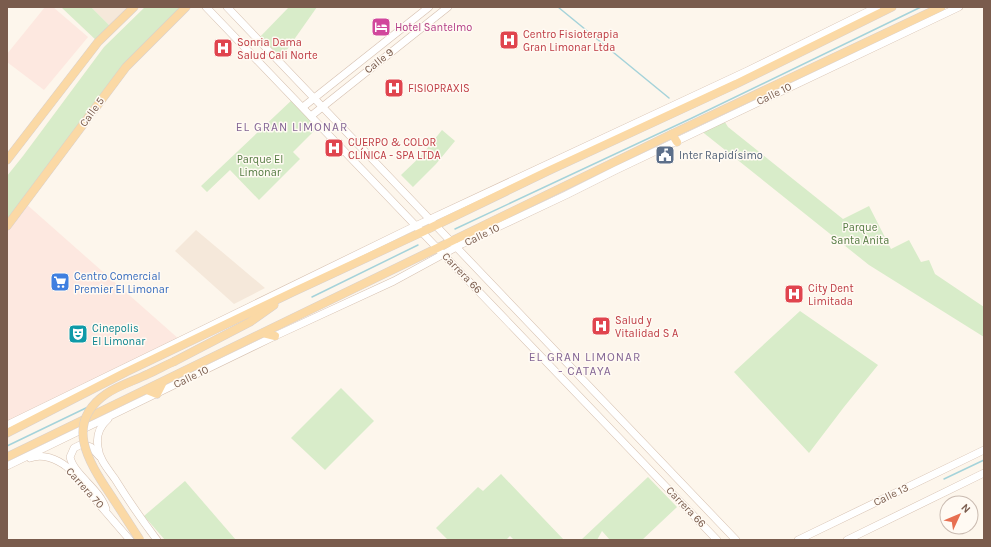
<svg xmlns="http://www.w3.org/2000/svg" width="991" height="547" viewBox="0 0 991 547" font-family="Karla,sans-serif">
<rect width="100%" height="100%" fill="#fdf6ec"/>
<g fill="#f5e8da">
<polygon points="91,7 134,7 112,28"/>
<polygon points="196,230 265,288 234,304 175,251"/>
</g>
<g fill="#fde8e0">
<polygon points="45,7 53,7 88,37 44,90 7,62 7,54"/>
<polygon points="25,203 180,340 7,425 7,226"/>
</g>
<g fill="#d8ecc9">
<polygon points="61,7 91,7 112,28 98,42"/>
<polygon points="145,7 186,7 126,67 7,226 7,176 23,156 104,47"/>
<polygon points="289,7 317,7 279,61 258,39"/>
<polygon points="294,98 320,125 293,152 300,159 259,200 230,170 207,192 201,186"/>
<polygon points="723,119 728,127 843,219 869,206 891,249 909,240 921,262 929,260 935,274 984,307 984,337 869,265 700,130"/>
<polygon points="442,130 455,141 436,164 413,187 401,175 422,155"/>
<polygon points="800,311 878,365 844,407 809,453 734,372"/>
<polygon points="341,388 374,421 325,470 291,438"/>
<polygon points="501,474 564,540 514,540 510,536 506,540 448,540 436,528 478,487 483,491"/>
<polygon points="648,477 677,507 642,540 610,540 602,531 597,540 581,540"/>
<polygon points="185,481 236,540 165,540 144,516"/>
</g>
<g fill="none" stroke-linecap="round" stroke-linejoin="round">
<g stroke="#a5d3da" stroke-width="1.5">
<polyline points="558,7 669,98"/>
<polyline points="455,229 692,118 921,7"/>
<polyline points="312,297 418,245"/>
<polyline points="7,446 88,407"/>
<polyline points="944,479 984,460"/>
</g>
<defs>
<g id="secondary">
<polyline points="206,7 717,540"/>
<polyline points="227,7 736,540"/>
<polyline points="303,107 429,7"/>
<polyline points="311,116 448,7"/>
<path d="M108 419C100 426 96 436 98 447 99 459 108 469 115 479 128 500 142 520 157 540"/>
<polyline points="7,425 409,229 747,71 877,7"/>
<path d="M99 456 91 447 82 444 74 448 70 457C74 475 100 489 106 509"/>
<path d="M30 458C42 453 57 459 67 467L130 540"/>
<polyline points="7,466 275,336 394,281 462,244 566,195 616,170 959,7"/>
<polyline points="798,540 984,450"/>
<polyline points="847,540 984,473"/>
</g>
<g id="primary">
<polyline points="672,134 677,142"/>
<polyline points="7,160 98,42 134,7"/>
<polyline points="7,226 126,67 186,7"/>
<polyline points="263,333 275,336"/>
<polyline points="175,361 250,322 274,305"/>
<polyline points="147,390 157,394 163,382"/>
<polyline points="7,433 126,372 293,292 422,232 548,171 736,84 892,7"/>
<polyline points="7,457 672,134 941,7"/>
</g>
</defs>
<use href="#secondary" stroke="#d6c0b0" stroke-width="8"/>
<use href="#primary" stroke="#dad1cd" stroke-width="9"/>
<use href="#secondary" stroke="#fff" stroke-width="7"/>
<use href="#primary" stroke="#fbd9a5" stroke-width="8"/>
<defs>
<path id="primary-bridge" d="M140 540C130 525 120 509 110 494 88 461 64 423 106 394 119 385 134 381 148 374 157 370 166 365 175 361"/>
</defs>
<use href="#primary-bridge" stroke="#dad1cd" stroke-width="9" stroke-linecap="butt"/>
<use href="#primary-bridge" stroke="#fbd9a5" stroke-width="8"/>
</g>
<defs>
<symbol id="hotel-square" viewBox="-11 -11 22 22"><rect x="-9" y="-9" width="18" height="18" rx="4" fill="#d1479c" stroke="#fffaf3"/><path d="M-6-4.5h1.5V1H6V5H4.5V3h-9V5H-6ZM-4 0a1.8 1.8 0 1 1 3.6 0ZM.5 0V-2.5h3Q6-2.5 6 0Z" fill="#fff"/></symbol>
<symbol id="hospital-square" viewBox="-11 -11 22 22"><rect x="-9" y="-9" width="18" height="18" rx="4" fill="#e0444e" stroke="#fffaf3"/><path d="M-5-5h3v3.5h4V-5h3V5h-3V1.5h-4V5h-3Z" fill="#fff"/></symbol>
<symbol id="civic-square" viewBox="-11 -11 22 22"><rect x="-9" y="-9" width="18" height="18" rx="4" fill="#5c6f8a" stroke="#fffaf3"/><path d="M-.6-6.5H3V-4.5H.6V-3L4-1V1h2V6H-6V1h2V-1L-.6-3ZM-1.2 2.5V6h2.4V2.5Z" fill="#fff"/></symbol>
<symbol id="supermarket-square" viewBox="-11 -11 22 22"><rect x="-9" y="-9" width="18" height="18" rx="4" fill="#3f7fe0" stroke="#fffaf3"/><path d="M-6-5.5h2.5l.6 2H6L4.5 2H-2.5L-4.4-4H-6ZM-1.5 3.2a1.3 1.3 0 1 0 .1 0ZM3 3.2a1.3 1.3 0 1 0 .1 0Z" fill="#fff"/></symbol>
<symbol id="theatre-square" viewBox="-11 -11 22 22"><rect x="-9" y="-9" width="18" height="18" rx="4" fill="#0f9aa8" stroke="#fffaf3"/><path d="M-5-5.5Q0-4 5-5.5V0Q5 5 0 6Q-5 5-5 0ZM-3.3-2.5H-1v1.5H-3.3ZM1-2.5H3.3v1.5H1ZM-2.8 1Q0 5.5 2.8 1Z" fill="#fff"/></symbol>
</defs>
<g fill-rule="evenodd">
<use href="#hotel-square" x="370" y="16" width="22" height="22"/>
<use href="#hospital-square" x="498" y="29" width="22" height="22"/>
<use href="#hospital-square" x="212" y="37" width="22" height="22"/>
<use href="#hospital-square" x="383" y="77" width="22" height="22"/>
<use href="#hospital-square" x="323" y="137" width="22" height="22"/>
<use href="#civic-square" x="654" y="144" width="22" height="22"/>
<use href="#supermarket-square" x="49" y="271" width="22" height="22"/>
<use href="#hospital-square" x="783" y="283" width="22" height="22"/>
<use href="#hospital-square" x="590" y="315" width="22" height="22"/>
<use href="#theatre-square" x="67" y="323" width="22" height="22"/>
</g>
<g text-anchor="middle" dominant-baseline="central" stroke-width="3" stroke-linejoin="round" paint-order="stroke">
<g font-size="11" fill="#b23c85" stroke="#fffaf3" text-anchor="start">
<text x="395" y="27">Hotel Santelmo</text>
</g>
<g font-size="11" fill="#be3a42" stroke="#fffaf3" text-anchor="start">
<text x="523" y="34">Centro Fisioterapia<tspan x="523" dy="13">Gran Limonar Ltda</tspan></text>
<text x="237" y="42">Sonria Dama<tspan x="237" dy="13">Salud Cali Norte</tspan></text>
<text x="408" y="88">FISIOPRAXIS</text>
<text x="348" y="142">CUERPO &amp; COLOR<tspan x="348" dy="13">CLÍNICA - SPA LTDA</tspan></text>
<text x="808" y="288">City Dent<tspan x="808" dy="13">Limitada</tspan></text>
<text x="615" y="320">Salud y<tspan x="615" dy="13">Vitalidad S A</tspan></text>
</g>
<g font-size="11" fill="#7a5c4d" stroke="#fffaf3">
<text transform="translate(379 61) rotate(-38)">Calle 9</text>
<text transform="translate(774 94) rotate(-26)">Calle 10</text>
<text transform="translate(92 112) rotate(-54)">Calle 5</text>
<text transform="translate(482 235) rotate(-26)">Calle 10</text>
<text transform="translate(462 273) rotate(46)">Carrera 66</text>
<text transform="translate(191 377) rotate(-26)">Calle 10</text>
<text transform="translate(85 488) rotate(48)">Carrera 70</text>
<text transform="translate(891 495) rotate(-26)">Calle 13</text>
<text transform="translate(686 507) rotate(46)">Carrera 66</text>
</g>
<g font-size="11" fill="#4e5e75" stroke="#fffaf3" text-anchor="start">
<text x="679" y="155">Inter Rapidísimo</text>
</g>
<g font-size="11" fill="#537a41" stroke="#fffaf3">
<text x="260" y="159">Parque El<tspan x="260" dy="13">Limonar</tspan></text>
<text x="860" y="227">Parque<tspan x="860" dy="13">Santa Anita</tspan></text>
</g>
<g font-size="11" fill="#366cbe" stroke="#fffaf3" text-anchor="start">
<text x="74" y="276">Centro Comercial<tspan x="74" dy="13">Premier El Limonar</tspan></text>
</g>
<g font-size="11" fill="#0d838f" stroke="#fffaf3" text-anchor="start">
<text x="92" y="328">Cinepolis<tspan x="92" dy="13">El Limonar</tspan></text>
</g>
<g font-size="12" letter-spacing="1" fill="#846695" stroke="#fffaf3">
<text x="292" y="127">EL GRAN LIMONAR</text>
<text x="585" y="357">EL GRAN LIMONAR<tspan x="585" dy="14">- CATAYA</tspan></text>
</g>
</g>
<rect width="991" height="547" fill="none" stroke="#7a5c4d" stroke-width="16"/>
<g transform="translate(959 515) rotate(46)"><circle r="19" fill="#fffaf3" stroke="#cabbb1"/>
<path d="M0-3L7 15L0 10L-7 15Z" fill="#e76f51"/>
<text y="-6" font-size="11" font-weight="bold" text-anchor="middle" fill="#7a5c4d">N</text>
</g>
</svg>
